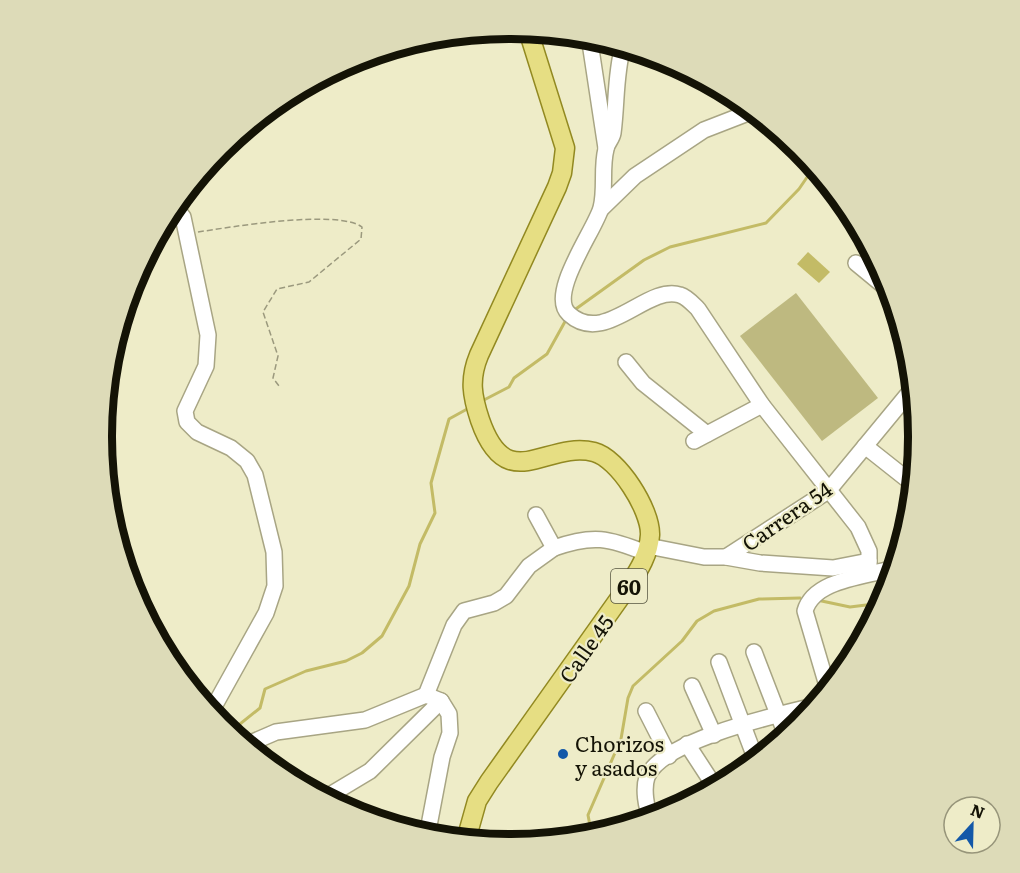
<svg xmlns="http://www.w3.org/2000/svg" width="1020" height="873" viewBox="0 0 1020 873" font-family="Literata,serif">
<rect width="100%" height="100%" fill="#eeecc8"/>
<polygon fill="#beb980" points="796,293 878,398 822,441 740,336"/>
<polygon fill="#c3bb66" points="808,252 830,272 819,283 797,264"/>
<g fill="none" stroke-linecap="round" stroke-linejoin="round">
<g stroke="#c3bb66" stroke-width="3">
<polyline points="573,311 644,260 670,247 766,223 799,189 814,167"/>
<polyline points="482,401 509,387 514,378 547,354 567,318"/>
<polyline points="817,600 850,607 882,603"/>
<polyline points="230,732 260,708 265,689 306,671 346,661 362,653 382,636 409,586 420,544 435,513 431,483 449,419 469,408"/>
<polyline points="596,835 591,831 588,815 621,739 628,698 633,686 682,641 697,621 714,611 759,599 800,598"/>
</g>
<defs>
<g id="minor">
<polyline points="589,36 606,148"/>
<path d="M623 46C615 75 617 103 613 133 612 139 607 143 606 149 601 168 606 189 601 208 595 230 547 294 569 314 605 347 647 284 680 295 687 297 693 304 698 309L762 405 858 527 869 551V567L864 574"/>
<polyline points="174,206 183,217 208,335 206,366 185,411 187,422 197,432 231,448 247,461 255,475 274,552 275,586 266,613 211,712"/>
<polyline points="601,209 635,176 704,130 753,111"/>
<polyline points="856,263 890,291"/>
<polyline points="626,362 643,383 707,434"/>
<polyline points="694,441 762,405"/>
<polyline points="865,446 913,484"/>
<path d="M536 515 554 548C593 534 609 538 646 553"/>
<polyline points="648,546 704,557 726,557 760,563 833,568 869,561"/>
<polyline points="726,557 828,491 913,388"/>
<polyline points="754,652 786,735"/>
<polyline points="719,662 756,760"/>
<polyline points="692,686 714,735"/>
<path d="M828 689 805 611C814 579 866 577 894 568"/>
<polyline points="426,695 454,625 464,611 494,603 506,596 529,566 554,548"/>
<polyline points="646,711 669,756"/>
<polyline points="687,744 715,787"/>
<polyline points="246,745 276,732 365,720 426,695 441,701 449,714 450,733 442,757 427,836"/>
<polyline points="325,798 370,771 441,701"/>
<path d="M651 818C646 808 643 789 647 777 662 740 777 715 814 706"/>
</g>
<path id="major" d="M466 840 477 801 489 782 629 585C639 570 649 554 650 535 651 510 618 458 594 452 546 440 507 498 480 420 472 396 469 379 479 355L557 187 562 173 565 148 528 30"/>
</defs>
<use href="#minor" stroke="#a8a584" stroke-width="18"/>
<use href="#major" stroke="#928921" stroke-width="21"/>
<path stroke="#9b997e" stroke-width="1.5" stroke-dasharray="6 3" stroke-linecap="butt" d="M198 232C231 227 337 209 362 227L361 239 309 282 277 289 263 312 278 356 273 378 279 386"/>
<use href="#minor" stroke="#fff" stroke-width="15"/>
<use href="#major" stroke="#e6de83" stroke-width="18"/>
</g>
<circle fill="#1358a8" stroke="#eeecc8" stroke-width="2" cx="563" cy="754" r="6"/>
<g text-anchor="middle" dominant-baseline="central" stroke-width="4.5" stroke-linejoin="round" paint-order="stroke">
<rect fill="#eeecc8" stroke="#555440" stroke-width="1.5" x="611" y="569" width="36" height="34" rx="4.5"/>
<g font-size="20" font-weight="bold" fill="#141306">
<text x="629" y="586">60</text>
</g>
<g font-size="21" fill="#141306" stroke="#eeecc8">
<text transform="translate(786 515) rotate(-35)">Carrera 54</text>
<text transform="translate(585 648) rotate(-55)">Calle 45</text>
</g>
<g font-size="21" fill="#141306" stroke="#eeecc8" text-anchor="start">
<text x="575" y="742">Chorizos<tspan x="575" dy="24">y asados</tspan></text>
</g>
</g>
<path d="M0 0H1020V873H0ZM509 39H511A397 397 0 0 1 908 436V437A397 397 0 0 1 511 834H509A397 397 0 0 1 112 437V436A397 397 0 0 1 509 39Z" fill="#dddbb8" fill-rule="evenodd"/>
<path fill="none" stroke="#141306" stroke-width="8" d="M509 39H511A397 397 0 0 1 908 436V437A397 397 0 0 1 511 834H509A397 397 0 0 1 112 437V436A397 397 0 0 1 509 39Z"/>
<g transform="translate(972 825) rotate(22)"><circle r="28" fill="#eeecc8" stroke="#97957a" stroke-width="1.5"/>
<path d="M0-4.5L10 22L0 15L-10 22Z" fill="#1358a8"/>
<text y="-9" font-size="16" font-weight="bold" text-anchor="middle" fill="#141306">N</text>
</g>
</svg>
